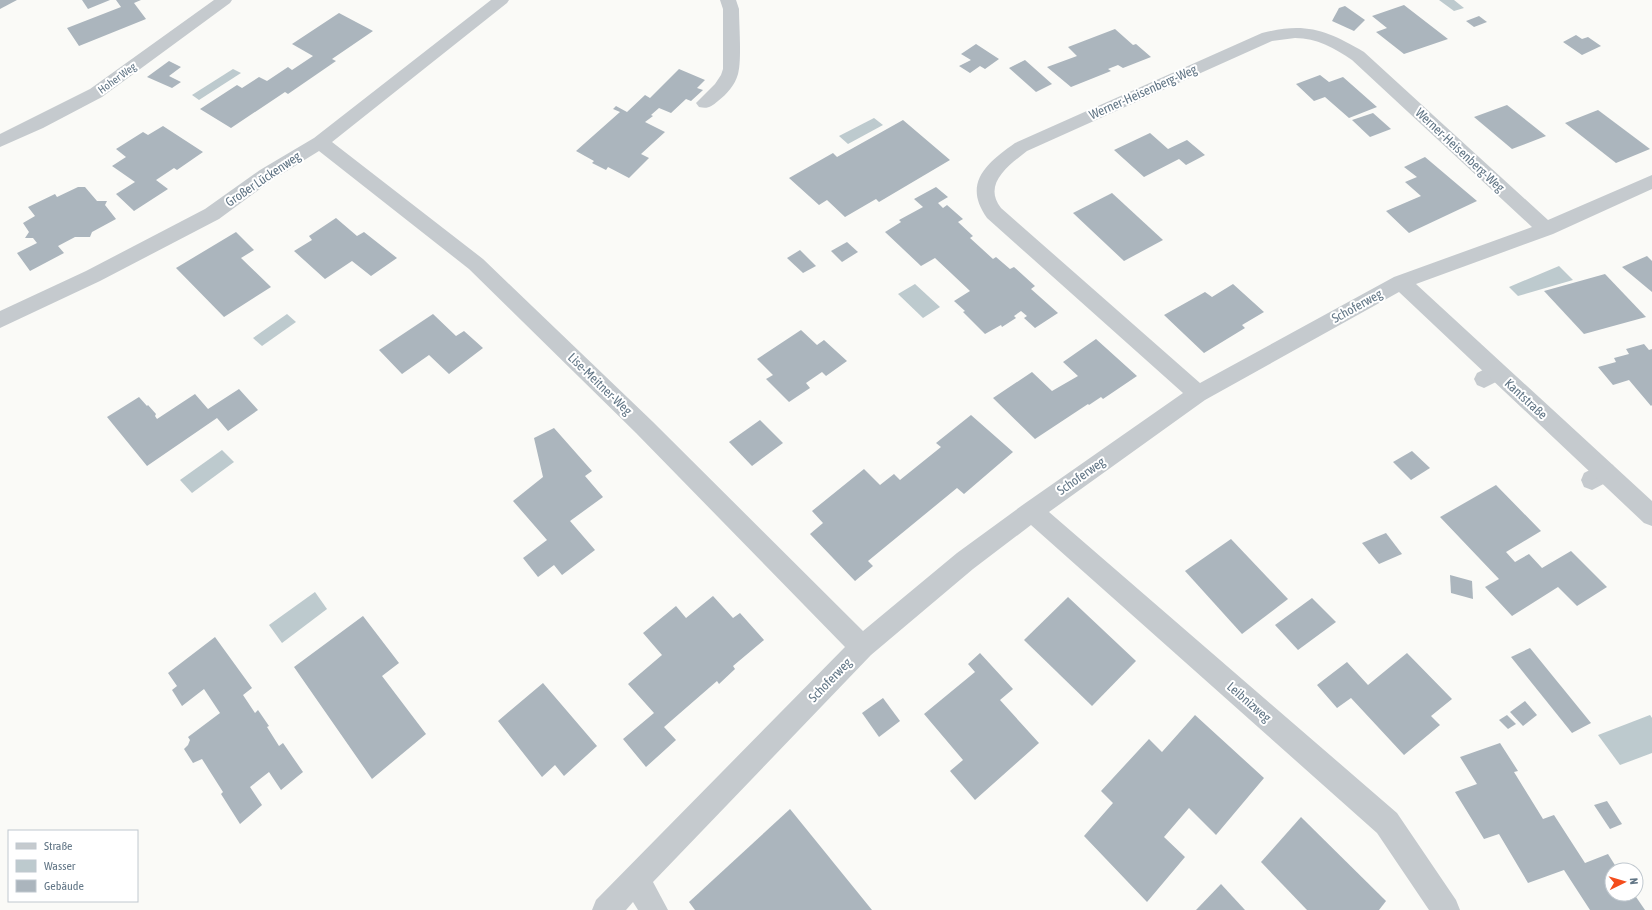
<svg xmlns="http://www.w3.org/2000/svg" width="1652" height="910" viewBox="0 0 1652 910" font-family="'Asap Condensed',sans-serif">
<rect width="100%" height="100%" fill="#fafaf7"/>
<g fill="#bdcace">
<polygon points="1439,0 1454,0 1464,8 1454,11"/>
<polygon points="233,69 241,73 199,100 192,95"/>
<polygon points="874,118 883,125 848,144 839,136"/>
<polygon points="1559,266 1573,280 1518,296 1509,287"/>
<polygon points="915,284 940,307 923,318 898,294"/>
<polygon points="287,314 296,322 262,346 253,338"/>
<polygon points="222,450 234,462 192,493 180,480"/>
<polygon points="315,592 327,609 282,643 269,625"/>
<polygon points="1650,715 1652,718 1652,753 1620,765 1598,735"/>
</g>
<g fill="#abb5bd">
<polygon points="0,0 17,0 0,9"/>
<polygon points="82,0 110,0 88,9"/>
<polygon points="116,0 141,0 134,3 146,19 79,46 67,28 121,7"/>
<polygon points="1404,5 1448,39 1404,54 1376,32 1387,28 1372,16"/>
<polygon points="1345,6 1365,20 1354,31 1332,21 1339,8"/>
<polygon points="339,13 373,31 332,59 336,61 288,94 285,92 231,128 200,109 237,85 242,88 259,77 267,81 288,67 292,70 313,56 292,44"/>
<polygon points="1479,16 1487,22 1474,27 1466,21"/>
<polygon points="1115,29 1133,45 1136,44 1151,57 1123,68 1118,65 1108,69 1111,71 1071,87 1047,67 1077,56 1068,47"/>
<polygon points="1576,35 1582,39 1588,37 1601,46 1582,55 1563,42"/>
<polygon points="976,44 999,59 985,69 980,66 970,73 959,66 971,60 961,54"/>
<polygon points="1025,60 1052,84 1036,92 1009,68"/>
<polygon points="169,61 181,67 169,76 181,82 172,88 147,77"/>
<polygon points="679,69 705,80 697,88 703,90 691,101 686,99 671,113 659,108 651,115 653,116 645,122 665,132 641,154 649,158 629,178 608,167 606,170 592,163 594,161 576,151 620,112 613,109 616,106 627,112 645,95 650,98"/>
<polygon points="1320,75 1329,82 1343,77 1377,107 1349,118 1325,97 1314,101 1296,84"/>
<polygon points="1507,105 1546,136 1512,149 1474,117"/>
<polygon points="1598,110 1650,149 1616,163 1565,123"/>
<polygon points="1373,113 1391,129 1370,137 1352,120"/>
<polygon points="903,120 950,160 879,202 876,199 845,217 827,200 819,205 789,178 833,153 837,157"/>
<polygon points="163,126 203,152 177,170 174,168 156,180 168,189 134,211 116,194 135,182 112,166 126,157 116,149 143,132 148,135"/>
<polygon points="1150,133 1168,149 1187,140 1205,155 1186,165 1179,159 1144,177 1114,150"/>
<polygon points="1425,157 1477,201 1409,233 1386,211 1421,196 1405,182 1417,177 1404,167"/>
<polygon points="78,187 85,187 97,201 107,201 105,205 116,219 92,232 90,237 75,237 58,246 64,253 30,271 17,253 37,243 33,238 25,238 29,232 23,223 35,216 28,207 55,194 57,197"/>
<polygon points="936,187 948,197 938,203 943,208 947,205 963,219 958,222 973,236 970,238 993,259 996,257 1010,269 1014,267 1035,286 1031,289 1058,313 1035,328 1024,318 1027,316 1021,311 1014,316 1016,318 1002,327 1001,325 985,334 963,312 965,311 954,301 970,291 935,258 921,266 885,232 901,222 899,220 923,207 914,199"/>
<polygon points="1112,193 1163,240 1124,261 1073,213"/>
<polygon points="336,218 357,236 364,232 397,258 371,276 352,261 325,279 294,251 312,240 309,236"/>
<polygon points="236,232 254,250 241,258 271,287 224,317 176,268"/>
<polygon points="847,242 858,252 842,262 831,251"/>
<polygon points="800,250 816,266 803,273 787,258"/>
<polygon points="1647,256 1652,261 1652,292 1622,267"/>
<polygon points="1605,274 1646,317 1584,334 1544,291"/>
<polygon points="1233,284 1264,312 1242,325 1245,328 1204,353 1164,315 1205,292 1212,297"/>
<polygon points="433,314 456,336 464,331 483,348 449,374 429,355 402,374 379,350"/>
<polygon points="801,330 817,345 824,340 847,361 826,376 822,372 806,383 810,388 789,402 766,379 773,375 757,359"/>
<polygon points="1096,339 1137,376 1103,399 1101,397 1089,405 1088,404 1035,439 993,398 1032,372 1052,391 1078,376 1063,362"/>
<polygon points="1644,344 1649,350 1652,349 1652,405 1651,406 1629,380 1613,385 1598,367 1616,362 1614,358 1629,354 1626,349"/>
<polygon points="239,389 258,410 228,431 217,418 147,466 107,417 139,397 147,406 148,405 156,414 155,416 157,419 195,394 208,409"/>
<polygon points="971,415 1013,452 964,494 957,488 868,561 873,566 855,581 810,534 823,523 812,511 864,469 880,485 894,474 900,480 941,447 936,443"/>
<polygon points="760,420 783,443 752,466 729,442"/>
<polygon points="554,428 592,471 585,476 603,497 570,521 595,550 562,575 554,565 538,577 523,558 547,540 513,501 543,477 534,438"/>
<polygon points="1412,451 1430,468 1411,480 1393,462"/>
<polygon points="1496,485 1541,531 1506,552 1515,562 1529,554 1542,568 1571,551 1607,587 1577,606 1558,587 1512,616 1485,587 1499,579 1440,517"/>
<polygon points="1386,533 1402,554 1379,564 1362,543"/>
<polygon points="1231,539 1288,599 1242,634 1185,571"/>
<polygon points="1450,575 1472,581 1473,599 1451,593"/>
<polygon points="713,596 733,618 740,613 764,640 733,666 735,669 719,684 717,681 664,727 676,740 646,767 623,739 654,713 628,684 662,655 643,633 676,606 686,618"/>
<polygon points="1068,597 1136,661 1092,706 1024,640"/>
<polygon points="1312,598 1336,622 1298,650 1275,625"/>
<polygon points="363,616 399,663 382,676 426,734 372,779 294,667"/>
<polygon points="215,637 252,688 243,695 255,713 258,710 269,726 267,727 279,746 283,743 303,772 281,790 269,772 250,787 262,805 240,824 221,794 223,792 202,759 193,763 184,749 188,745 190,740 188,737 220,713 204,689 182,706 172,690 177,686 168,673"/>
<polygon points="1530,648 1591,723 1572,733 1511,657"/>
<polygon points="980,653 1013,689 1000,700 1039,743 975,800 950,771 963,760 924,714 975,672 968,664"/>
<polygon points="1407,653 1452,699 1431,716 1440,725 1404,755 1351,698 1337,708 1317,685 1347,662 1368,685"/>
<polygon points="543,683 597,746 564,776 555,765 542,777 498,721"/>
<polygon points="883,698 900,721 879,737 862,713"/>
<polygon points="1525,701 1537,715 1523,726 1510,712"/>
<polygon points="1195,715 1264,778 1216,835 1189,808 1164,837 1185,857 1147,902 1084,836 1113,803 1101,791 1149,739 1162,752"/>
<polygon points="1507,715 1516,724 1508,729 1499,720"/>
<polygon points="1500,743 1518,771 1514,772 1543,819 1554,815 1585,863 1608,854 1618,870 1612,870 1612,894 1634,894 1645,910 1590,910 1564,870 1528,883 1499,834 1484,839 1455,792 1477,784 1460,757"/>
<polygon points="1607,801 1622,824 1610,829 1594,805"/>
<polygon points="790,809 872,910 695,910 689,902"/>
<polygon points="1301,817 1386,901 1379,910 1307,910 1261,862"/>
<polygon points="1221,884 1245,910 1196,910"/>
</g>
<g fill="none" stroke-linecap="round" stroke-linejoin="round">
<g fill="#c5cace" fill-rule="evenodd">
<path d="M720 0H736L739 9C739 25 742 61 738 74 735 85 727 94 718 101 711 107 708 109 699 107L696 103 715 84 721 75 723 69V9Z"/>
<polygon points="1497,363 1504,366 1507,372 1504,378 1484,388 1477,385 1474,379 1477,373"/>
<polygon points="1605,462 1613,465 1616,472 1613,479 1592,490 1584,487 1581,480 1584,473"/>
</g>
<g fill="#c5cace" fill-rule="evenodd">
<polygon points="214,0 232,0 230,3 102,97 43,128 0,147 0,134 90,89"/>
<path d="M491 0H509L507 3 332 142 483 259 652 421 863 631 957 553 1024 504 1183 393 987 218C962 183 987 163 1015 143L1262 33C1306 22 1326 30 1364 52L1548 220 1652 175V189L1553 234 1416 284 1652 501V526L1644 523 1399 292 1205 400 1049 512 1397 813 1456 900 1460 910H1429L1377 833 1031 525 973 569 871 655 653 882 668 910H638L633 902 626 910H592L596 900 845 647 636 433 469 269 319 151 272 180 219 219 100 281 0 328V311L86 271 205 209 260 170 314 138ZM1295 38C1317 38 1334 48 1352 60L1532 227 1394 277 1200 383 1001 208C982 184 1009 165 1027 151L1272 41Z"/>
</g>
</g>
<g text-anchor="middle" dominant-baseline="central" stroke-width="4" stroke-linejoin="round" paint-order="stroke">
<g font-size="11" fill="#627686" stroke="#fff">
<text transform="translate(117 78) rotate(-36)">Hoher Weg</text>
</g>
<g font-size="13" fill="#627686" stroke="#fff">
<text transform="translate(1143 92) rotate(-24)">Werner-Heisenberg-Weg</text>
<text transform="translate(1460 150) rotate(43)">Werner-Heisenberg-Weg</text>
<text transform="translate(263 179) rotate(-34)">Großer Lückenweg</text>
<text transform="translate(1357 306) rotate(-29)">Schoferweg</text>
<text transform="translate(600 384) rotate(44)">Lise-Meitner-Weg</text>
<text transform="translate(1526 399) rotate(43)">Kantstraße</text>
<text transform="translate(1081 476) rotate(-35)">Schoferweg</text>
<text transform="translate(830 680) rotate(-46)">Schoferweg</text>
<text transform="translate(1249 702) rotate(41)">Leibnizweg</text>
</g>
</g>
<rect x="8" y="830" width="130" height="72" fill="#ffffff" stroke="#c0c8cf"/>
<rect x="16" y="843" width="20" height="6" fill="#c5cace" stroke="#c0c8cf"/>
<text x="44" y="850" font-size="12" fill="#627686">Straße</text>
<rect x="16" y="860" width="20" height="12" fill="#bdcace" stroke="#c0c8cf"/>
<text x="44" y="870" font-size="12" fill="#627686">Wasser</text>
<rect x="16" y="880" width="20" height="12" fill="#abb5bd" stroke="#c0c8cf"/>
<text x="44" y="890" font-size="12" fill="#627686">Gebäude</text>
<g transform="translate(1624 882) rotate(85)"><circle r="19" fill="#ffffff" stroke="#c0c8cf"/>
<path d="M0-3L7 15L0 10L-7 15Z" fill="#f44d1d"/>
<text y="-6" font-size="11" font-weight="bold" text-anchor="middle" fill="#627686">N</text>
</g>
</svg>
